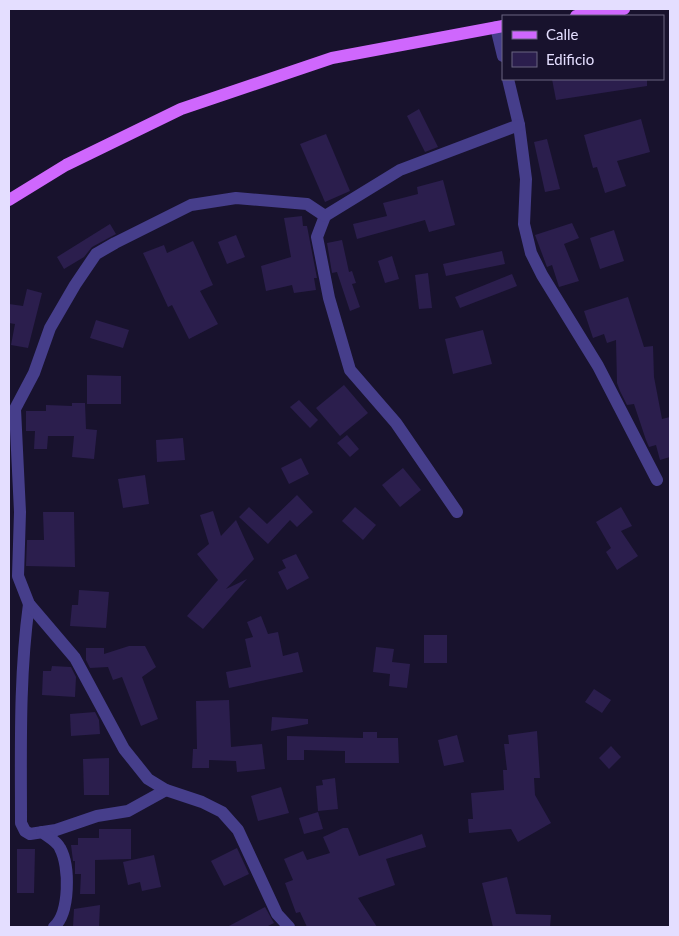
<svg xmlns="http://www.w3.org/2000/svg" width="679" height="936" viewBox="0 0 679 936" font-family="Lato,sans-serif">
<rect width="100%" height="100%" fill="#18122d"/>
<g fill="#2b1e4d">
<polygon points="552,79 647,79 647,86 556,100"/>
<polygon points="419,109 438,147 425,152 407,116"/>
<polygon points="641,119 650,152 617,161 626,186 605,193 597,167 593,168 584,135"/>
<polygon points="326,134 350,191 325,202 300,144"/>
<polygon points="547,139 560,189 545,192 534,142"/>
<polygon points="443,180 455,225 429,232 425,220 357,239 353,224 387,216 383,203 418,194 417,187"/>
<polygon points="302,216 303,226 307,226 317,278 314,278 316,290 294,293 292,285 266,291 261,266 291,257 284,218"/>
<polygon points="572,223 579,238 564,244 579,281 559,287 552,265 547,267 535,235"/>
<polygon points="110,224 116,234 92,247 84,257 64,269 57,257"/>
<polygon points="614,230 624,261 600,269 590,238"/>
<polygon points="236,235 245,257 227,264 218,242"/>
<polygon points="342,240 349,272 352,271 356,283 352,284 360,307 350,311 337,272 332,273 327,243"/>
<polygon points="193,241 213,285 200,291 218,324 189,339 172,305 168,307 143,253 164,245 167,253"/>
<polygon points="502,251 505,264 446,276 443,264"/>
<polygon points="392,256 399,279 385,283 378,261"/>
<polygon points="428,273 432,308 419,309 415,275"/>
<polygon points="512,274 517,286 460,308 455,297"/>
<polygon points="27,289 42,293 28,348 11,345 15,324 9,323 9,304 23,306"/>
<polygon points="628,297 644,347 653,346 654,377 662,419 670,417 670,457 660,460 656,445 649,447 646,440 634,404 627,405 620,391 617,383 616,340 607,343 604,334 593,338 584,311"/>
<polygon points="96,320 129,330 123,348 90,338"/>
<polygon points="483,330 492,364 453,374 445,339"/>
<polygon points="87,375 121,376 121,404 87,404"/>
<polygon points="344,385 368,413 340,436 316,408"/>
<polygon points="299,400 318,420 310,428 290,407"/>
<polygon points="72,403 85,403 86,429 97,430 94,459 72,457 74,436 48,436 47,449 34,449 35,431 26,431 26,411 46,411 46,405 72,406"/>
<polygon points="347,435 359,449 350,457 337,443"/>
<polygon points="183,438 185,460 157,462 156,440"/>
<polygon points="301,458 309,474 289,484 281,468"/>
<polygon points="403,468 421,490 400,507 382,485"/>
<polygon points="145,475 149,504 123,508 118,479"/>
<polygon points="297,495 313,512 297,527 290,520 268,544 239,517 249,507 267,524"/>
<polygon points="355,507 376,525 363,540 342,521"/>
<polygon points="621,507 632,526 621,531 638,556 617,570 606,552 611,548 596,522"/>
<polygon points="213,511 221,536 236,520 254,559 226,589 247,579 203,629 187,616 218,580 197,554 209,544 200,515"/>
<polygon points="43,512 74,512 75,567 26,566 27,540 44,540"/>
<polygon points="296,554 309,578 287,590 278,572 286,568 282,560"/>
<polygon points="79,590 109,592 106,628 70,626 72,605 78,605"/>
<polygon points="261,616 268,634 278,632 283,656 298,652 303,672 229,688 226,672 251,667 245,639 253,637 247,622"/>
<rect x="424" y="635" width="23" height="28"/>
<polygon points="129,646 145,646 156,667 142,677 158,719 141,726 122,677 113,680 108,667 90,668 86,660 86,648 104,648 104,654"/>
<polygon points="376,647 394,649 392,662 410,664 407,688 389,686 390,674 373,672"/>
<polygon points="52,666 71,667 76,677 75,697 42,695 43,671 51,671"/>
<polygon points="594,689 611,700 602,713 585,702"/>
<polygon points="229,700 231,747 262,744 265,769 237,772 236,761 209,760 209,768 192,768 193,749 197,749 196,701"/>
<polygon points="95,712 99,720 100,734 71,736 70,714"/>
<polygon points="272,717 308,719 308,724 271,731"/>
<polygon points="537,731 540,778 534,778 535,795 551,823 518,842 511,829 469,833 468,819 473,819 471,793 504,790 503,770 507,770 504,744 509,744 508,735"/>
<polygon points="363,732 377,732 377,738 398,738 399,763 345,763 345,751 304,750 304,760 287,760 287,736 363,738"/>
<polygon points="457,735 464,762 444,766 438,740"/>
<polygon points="611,746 621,757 609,769 599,758"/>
<polygon points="109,758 109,795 84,795 83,759"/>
<polygon points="335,778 338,809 318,811 316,786 323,785 322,780"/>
<polygon points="281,787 289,813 258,821 251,796"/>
<polygon points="318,812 323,829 304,834 299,818"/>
<polygon points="343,828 348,828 359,856 422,834 426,847 386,859 395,885 358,898 377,927 307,927 300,912 296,913 285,883 293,880 284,859 303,851 307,860 330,853 323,837"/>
<polygon points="99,829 131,829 131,859 95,860 95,894 80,894 81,874 75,874 75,861 73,861 71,845 78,845 78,838 99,838"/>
<polygon points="237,848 249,874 224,886 211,861"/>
<polygon points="17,849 35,849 34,893 17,893"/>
<polygon points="154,855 161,887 142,891 140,882 128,885 123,862"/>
<polygon points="507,877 516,914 551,915 550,927 493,927 482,883"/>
<polygon points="100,905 99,927 73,927 74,909"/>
<polygon points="265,907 274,923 266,927 227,927"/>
</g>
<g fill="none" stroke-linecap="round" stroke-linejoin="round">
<g stroke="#463e8b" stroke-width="12">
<polyline points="496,27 503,56"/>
<polyline points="508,79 519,125 526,179 524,224 531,253 542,275 598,366 657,480"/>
<polyline points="325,216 317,237 329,298 350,370 396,423 457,512"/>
<path d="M29 604C19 677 21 749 21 823L25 831 30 834 56 830 97 816 128 811 166 790"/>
<path d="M42 832C48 837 57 841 60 848 70 866 70 913 54 927"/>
<polyline points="289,927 277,914 238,830 222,812 202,802 166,790 148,779 124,749 75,658 29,604 18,576 20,512 15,409 34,373 50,328 75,285 96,254 115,243 191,205 236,198 307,204 325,216 400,170 519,125"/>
</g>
<g stroke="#cf67fd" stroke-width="12">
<polyline points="576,16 624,9"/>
<polyline points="9,200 66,165 181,109 332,58 503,26"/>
</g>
</g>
<rect width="679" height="936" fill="none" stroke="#e4deff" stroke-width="20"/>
<rect x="502" y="15" width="162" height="65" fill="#18122d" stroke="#6a6481"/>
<rect x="512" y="31" width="25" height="8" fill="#cf67fd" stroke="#6a6481"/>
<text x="546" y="40" font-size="15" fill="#e4deff">Calle</text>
<rect x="512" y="52" width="25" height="15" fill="#2b1e4d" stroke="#6a6481"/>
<text x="546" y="65" font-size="15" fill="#e4deff">Edificio</text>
</svg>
